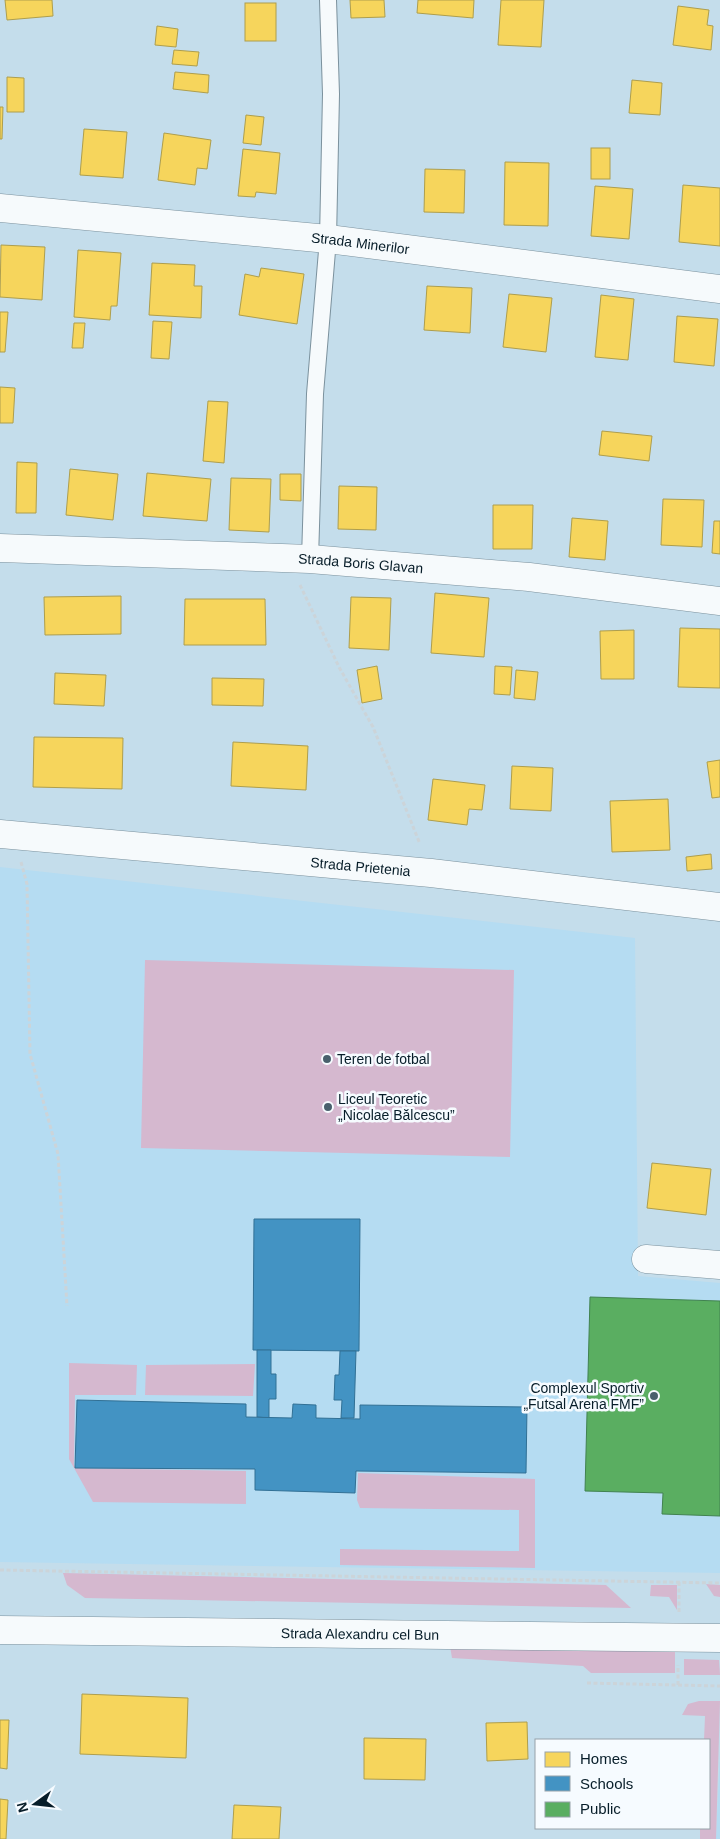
<svg xmlns="http://www.w3.org/2000/svg" width="720" height="1839" viewBox="0 0 720 1839" font-family="Helvetica,sans-serif">
<rect width="100%" height="100%" fill="#c4ddeb"/>
<g fill="#b5dcf2">
<polygon points="0,867 635,938 638,1276 720,1283 720,1573 0,1562"/>
<polygon points="720,1752 720,1839 716,1839"/>
</g>
<g fill="#d5b8cf">
<polygon points="145,960 514,970 510,1157 141,1148"/>
<polygon points="69,1363 137,1365 136,1395 75,1395 74,1465 76,1468 246,1471 246,1504 93,1502 69,1459"/>
<polygon points="255,1364 253,1396 145,1395 146,1365"/>
<polygon points="358,1473 535,1479 535,1568 340,1565 340,1549 519,1551 519,1510 360,1508 357,1500"/>
<polygon points="63,1573 606,1585 631,1608 85,1598 67,1585"/>
<polygon points="706,1584 720,1585 720,1597 714,1596"/>
<polygon points="651,1585 677,1585 677,1610 669,1597 650,1596"/>
<polygon points="450,1646 675,1650 675,1673 591,1673 583,1666 452,1658"/>
<polygon points="684,1659 719,1660 720,1675 684,1675"/>
<polygon points="699,1701 720,1701 716,1839 700,1839 700,1828 709,1828 709,1740 704,1740 705,1716 682,1715 688,1704"/>
</g>
<g fill="#f6d55c" stroke="#ae9e4d">
<polygon points="5,0 52,0 53,16 7,20"/>
<polygon points="350,0 384,0 385,17 351,18"/>
<polygon points="418,0 474,0 473,18 417,13"/>
<polygon points="501,0 544,0 541,47 498,45"/>
<rect x="245" y="3" width="31" height="38"/>
<polygon points="678,6 709,10 707,25 713,26 711,50 673,45"/>
<polygon points="157,26 178,29 176,47 155,45"/>
<polygon points="174,50 199,52 197,66 172,64"/>
<polygon points="175,72 209,75 208,93 173,89"/>
<polygon points="7,77 24,78 24,112 7,112"/>
<polygon points="632,80 662,83 660,115 629,113"/>
<polygon points="0,107 3,107 2,139 0,139"/>
<polygon points="246,115 264,117 261,145 243,143"/>
<polygon points="84,129 127,132 123,178 80,175"/>
<polygon points="164,133 211,140 207,169 197,168 195,185 158,180"/>
<rect x="591" y="148" width="19" height="31"/>
<polygon points="243,149 280,153 276,194 256,192 255,197 238,196"/>
<polygon points="505,162 549,163 548,226 504,225"/>
<polygon points="425,169 465,170 464,213 424,212"/>
<polygon points="683,185 720,188 720,246 679,242"/>
<polygon points="595,186 633,189 629,239 591,236"/>
<polygon points="1,245 45,247 42,300 0,297"/>
<polygon points="78,250 121,253 117,306 111,306 110,320 74,317"/>
<polygon points="152,263 195,265 194,286 202,286 201,318 149,315"/>
<polygon points="261,268 304,274 297,324 239,315 245,274 259,277"/>
<polygon points="427,286 472,288 470,333 424,330"/>
<polygon points="509,294 552,298 546,352 503,347"/>
<polygon points="601,295 634,299 628,360 595,357"/>
<polygon points="0,312 8,312 5,352 0,352"/>
<polygon points="677,316 718,319 714,366 674,362"/>
<polygon points="153,321 172,322 169,359 151,358"/>
<polygon points="74,323 85,323 83,348 72,348"/>
<polygon points="0,387 15,388 13,423 0,423"/>
<polygon points="208,401 228,402 224,463 203,461"/>
<polygon points="602,431 652,436 649,461 599,455"/>
<polygon points="17,462 37,463 36,513 16,513"/>
<polygon points="70,469 118,474 113,520 66,515"/>
<polygon points="147,473 211,479 207,521 143,516"/>
<polygon points="280,474 301,474 301,501 280,500"/>
<polygon points="231,478 271,479 269,532 229,530"/>
<polygon points="339,486 377,487 376,530 338,529"/>
<polygon points="663,499 704,500 702,547 661,545"/>
<polygon points="493,505 533,505 532,549 493,549"/>
<polygon points="572,518 608,521 605,560 569,557"/>
<polygon points="714,521 720,521 720,554 712,553"/>
<polygon points="435,593 489,598 484,657 431,653"/>
<polygon points="121,596 121,634 45,635 44,597"/>
<polygon points="351,597 391,598 389,650 349,648"/>
<polygon points="185,599 265,599 266,645 184,645"/>
<polygon points="680,628 720,629 720,688 678,687"/>
<polygon points="634,630 634,679 601,679 600,631"/>
<polygon points="377,666 382,699 362,703 357,670"/>
<polygon points="495,666 512,667 510,695 494,694"/>
<polygon points="516,670 538,672 535,700 514,698"/>
<polygon points="55,673 106,675 104,706 54,704"/>
<polygon points="212,678 264,679 263,706 212,705"/>
<polygon points="34,737 123,738 122,789 33,787"/>
<polygon points="233,742 308,746 306,790 231,786"/>
<polygon points="720,760 720,797 712,798 707,762"/>
<polygon points="512,766 553,768 551,811 510,809"/>
<polygon points="433,779 485,785 482,810 469,809 467,825 428,820"/>
<polygon points="668,799 670,850 612,852 610,801"/>
<polygon points="711,854 712,869 687,871 686,857"/>
<polygon points="652,1163 711,1169 706,1215 647,1208"/>
<polygon points="82,1694 188,1698 186,1758 80,1754"/>
<polygon points="0,1720 9,1720 7,1769 0,1768"/>
<polygon points="527,1722 528,1759 487,1761 486,1723"/>
<polygon points="364,1738 426,1739 425,1780 364,1779"/>
<polygon points="0,1799 8,1800 6,1839 0,1839"/>
<polygon points="234,1805 281,1807 279,1839 232,1839"/>
</g>
<g fill="#4393c3" stroke="#317095">
<polygon points="254,1219 360,1219 359,1351 253,1350"/>
<polygon points="257,1350 271,1350 271,1374 276,1374 276,1399 269,1399 269,1418 257,1417"/>
<polygon points="340,1351 356,1351 354,1418 341,1418 342,1400 334,1400 335,1375 339,1375"/>
<polygon points="77,1400 246,1404 246,1417 292,1418 293,1404 316,1405 316,1418 360,1419 360,1405 527,1407 526,1473 356,1471 355,1493 255,1490 255,1469 75,1468"/>
</g>
<polygon fill="#5aae61" stroke="#418250" points="590,1297 720,1301 720,1516 662,1514 663,1493 585,1491"/>
<g fill="none" stroke-linecap="round" stroke-linejoin="round">
<defs>
<polyline id="service" points="310,559 315,394 328,239 331,94 328,0"/>
<g id="minor">
<path id="s1" d="M0 208 328 239 720 289"/>
<path id="s2" d="M0 548 310 559 529 577 720 601"/>
<path id="s3" d="M0 834 431 873 720 907"/>
<polyline points="646,1259 720,1265"/>
</g>
<g id="tertiary">
<path id="s4" d="M0 1630 720 1638"/>
</g>
</defs>
<use href="#service" stroke="#7b919d" stroke-width="18"/>
<use href="#minor" stroke="#7b919d" stroke-width="29"/>
<use href="#tertiary" stroke="#7b919d" stroke-width="29"/>
<g stroke="#ccd4d9" stroke-width="3" stroke-dasharray="4 2.5" stroke-linecap="butt">
<polyline points="300,585 339,667 373,727 420,844"/>
<polyline points="21,862 27,884 30,1054 58,1154 67,1306"/>
<polyline points="0,1570 720,1583"/>
<polyline points="679,1612 679,1582"/>
<polyline points="587,1683 720,1686"/>
<polyline points="678,1685 678,1665"/>
</g>
<use href="#service" stroke="#f6fafc" stroke-width="16"/>
<use href="#minor" stroke="#f6fafc" stroke-width="28"/>
<use href="#tertiary" stroke="#f6fafc" stroke-width="28"/>
</g>
<g fill="#49606d" stroke="#f6fbff" stroke-width="2">
<circle cx="327" cy="1059" r="5"/>
<circle cx="328" cy="1107" r="5"/>
<circle cx="654" cy="1396" r="5"/>
</g>
<g text-anchor="middle" dominant-baseline="central" stroke-width="5" stroke-linejoin="round" paint-order="stroke">
<g font-size="14" fill="#071d29" stroke="#f6fbff">
<text stroke="none"><textPath href="#s1" startOffset="362">Strada Minerilor</textPath></text>
<text stroke="none"><textPath href="#s2" startOffset="361">Strada Boris Glavan</textPath></text>
<text stroke="none"><textPath href="#s3" startOffset="362">Strada Prietenia</textPath></text>
<text stroke="none"><textPath href="#s4" startOffset="360">Strada Alexandru cel Bun</textPath></text>
</g>
<g font-size="14" fill="#071d29" stroke="#f6fbff" text-anchor="start">
<text x="337" y="1059">Teren de fotbal</text>
<text x="338" y="1099">Liceul Teoretic<tspan x="338" dy="16">„Nicolae Bălcescu”</tspan></text>
<text x="644" y="1388" text-anchor="end">Complexul Sportiv<tspan x="644" dy="16">„Futsal Arena FMF”</tspan></text>
</g>
</g>
<rect x="535" y="1739" width="175" height="90" fill="#f6fbff" stroke="#96a2a9"/>
<rect x="545" y="1752" width="25" height="15" fill="#f6d55c" stroke="#96a2a9"/>
<text x="580" y="1764" font-size="15" fill="#071d29">Homes</text>
<rect x="545" y="1776" width="25" height="15" fill="#4393c3" stroke="#96a2a9"/>
<text x="580" y="1789" font-size="15" fill="#071d29">Schools</text>
<rect x="545" y="1802" width="25" height="15" fill="#5aae61" stroke="#96a2a9"/>
<text x="580" y="1814" font-size="15" fill="#071d29">Public</text>
<g transform="translate(35 1804) rotate(255)" stroke="#f6fbff" stroke-width="4" paint-order="stroke">
<path d="M0-4L9 19L0 12L-9 19Z" fill="#071d29"/>
<text y="-8" font-size="14" font-weight="bold" text-anchor="middle" fill="#071d29">N</text>
</g>
</svg>
